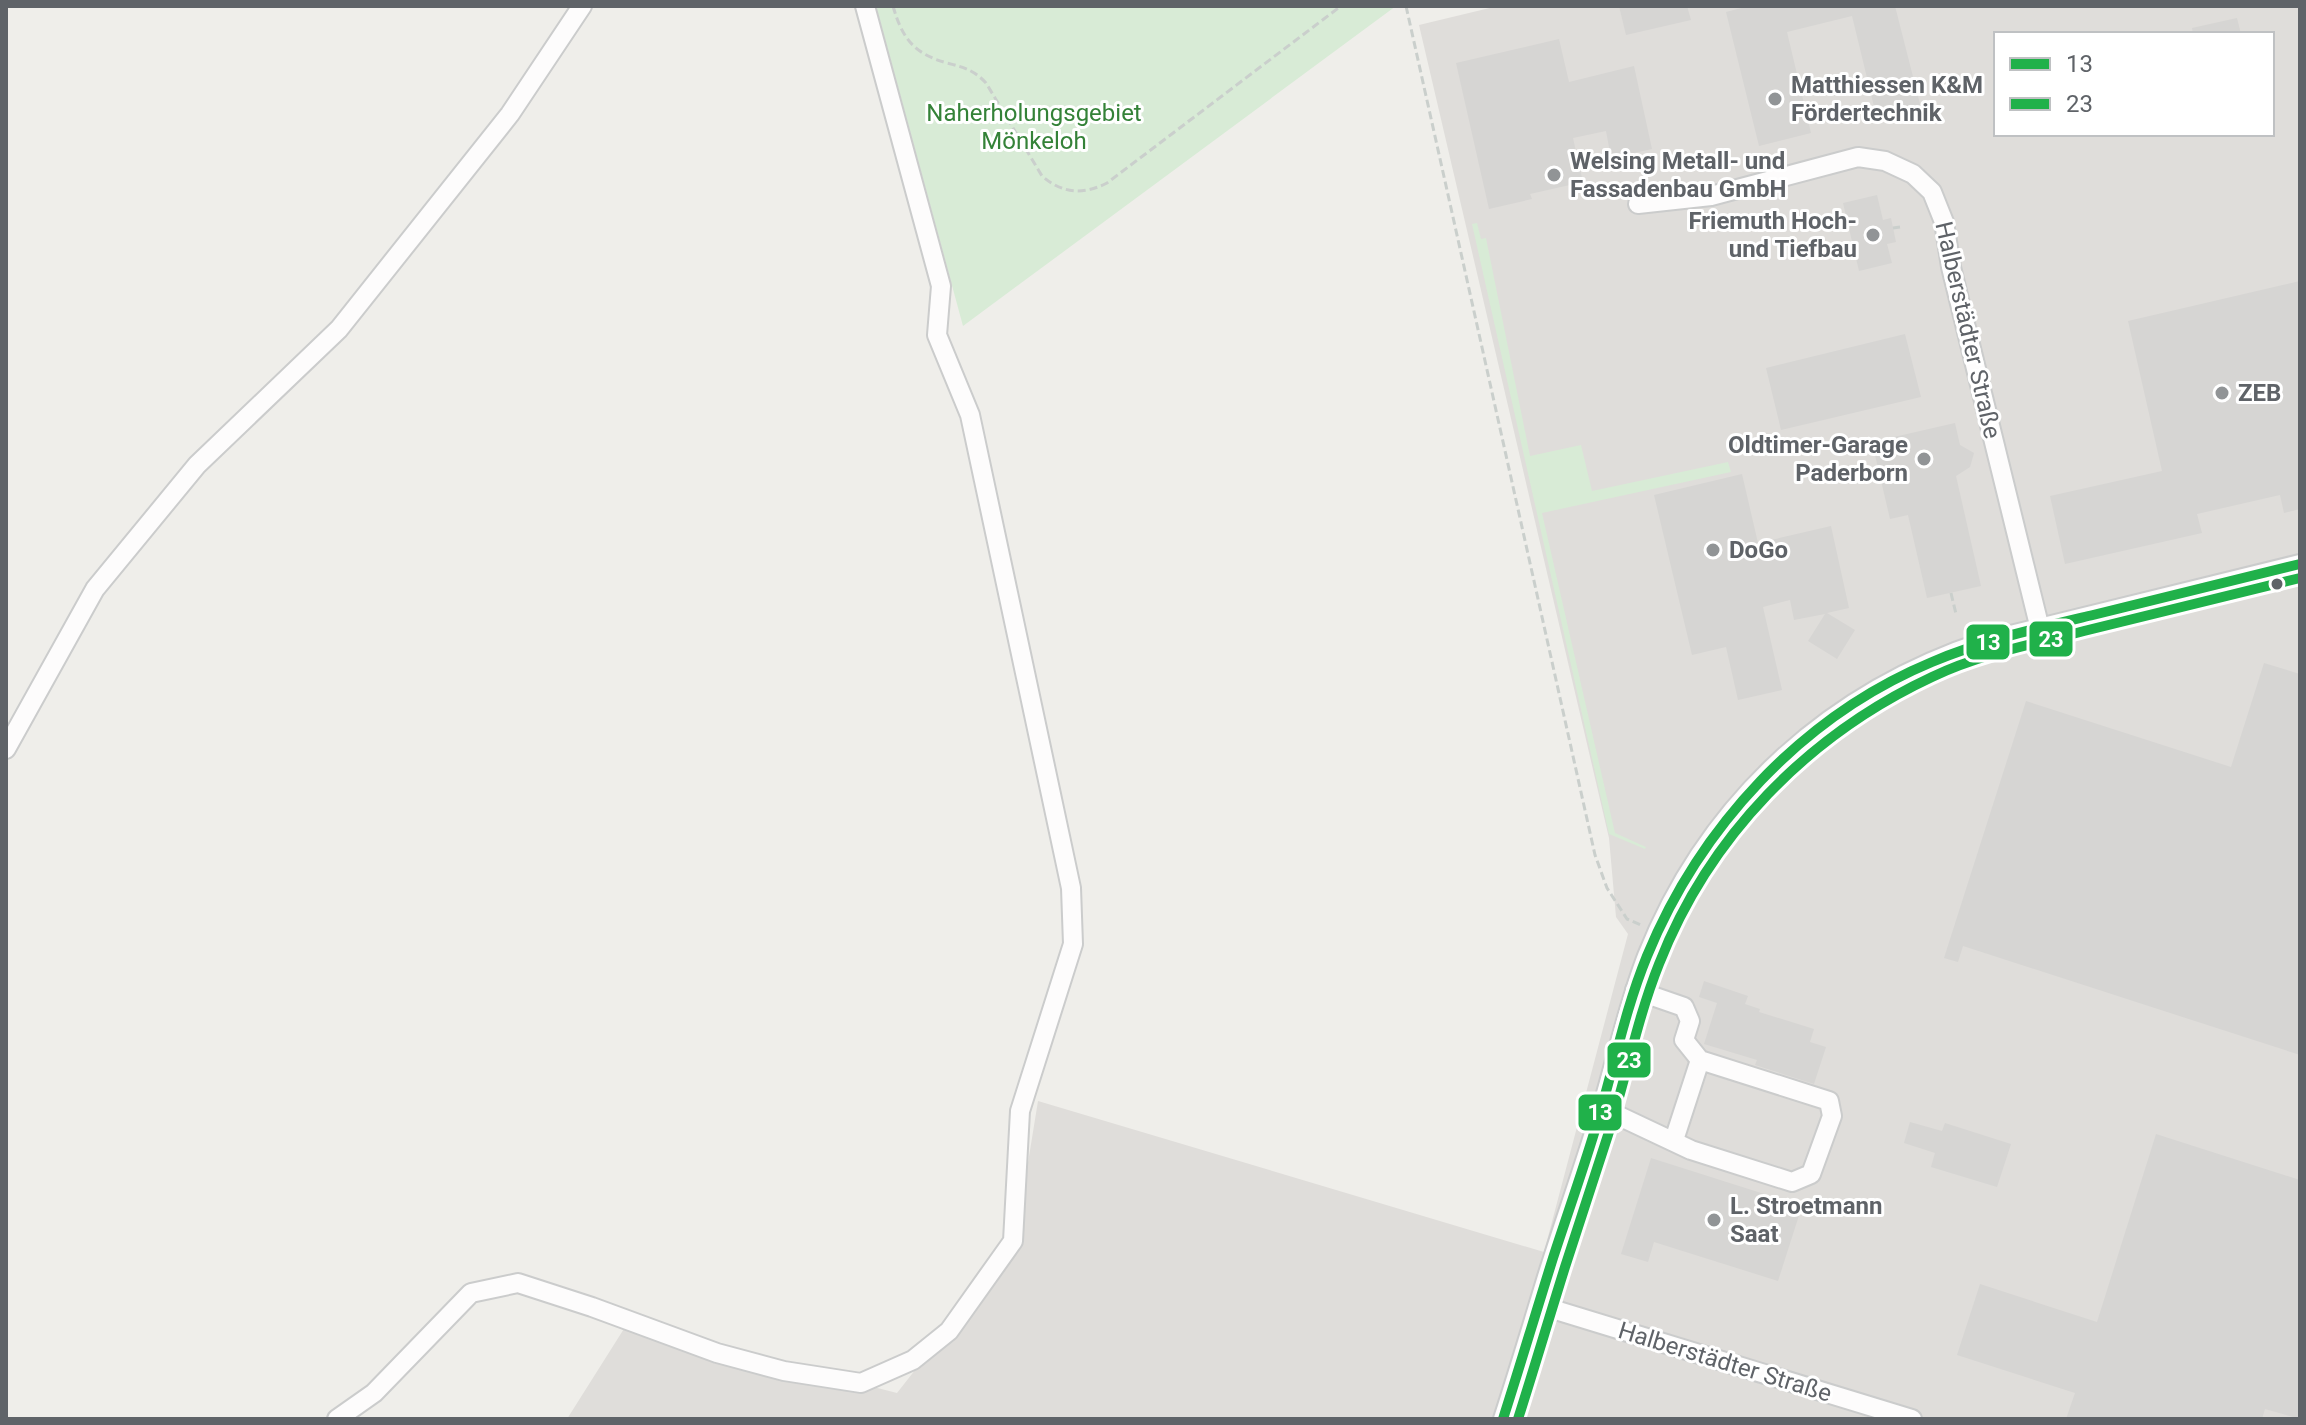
<svg xmlns="http://www.w3.org/2000/svg" width="2306" height="1425" viewBox="0 0 2306 1425" font-family="Roboto,sans-serif">
<rect width="100%" height="100%" fill="#efeeea"/>
<path fill="#dfddda" fill-rule="evenodd" d="M1498 6H2300V1419H567L627 1324 897 1393 1015 1243 1038 1101 1544 1252 1628 934 1616 917 1609 838 1419 25ZM1996 34H2272V134H1996Z"/>
<g fill="#d8ebd6">
<polygon points="876,6 1396,6 963,326"/>
<polygon points="1477,223 1481,239 1486,238 1530,456 1581,445 1592,491 1728,462 1731,472 1542,513 1615,833 1646,847 1645,849 1609,834 1472,224"/>
</g>
<g fill="#d6d5d3">
<polygon points="1619,6 1687,6 1691,20 1626,35"/>
<polygon points="1749,6 1895,6 1922,112 1878,123 1852,16 1787,32 1811,133 1759,146 1726,12"/>
<polygon points="2237,18 2241,34 2193,34 2192,28"/>
<polygon points="1559,39 1569,82 1634,66 1652,149 1611,158 1606,131 1573,138 1583,182 1530,194 1532,199 1489,209 1456,63"/>
<polygon points="1877,195 1883,220 1891,218 1896,242 1887,244 1892,263 1859,271 1843,203"/>
<polygon points="2300,281 2300,509 2284,513 2280,495 2197,514 2202,533 2065,564 2050,496 2162,471 2128,321"/>
<polygon points="1905,334 1921,397 1781,430 1766,368"/>
<polygon points="1955,423 1960,445 1974,453 1970,467 1956,476 1981,586 1927,598 1908,515 1890,519 1872,442"/>
<polygon points="1742,474 1758,543 1831,526 1849,608 1827,613 1855,630 1837,659 1808,641 1825,614 1794,620 1790,600 1763,607 1782,690 1738,700 1726,647 1692,655 1654,495"/>
<polygon points="2264,663 2300,674 2300,1055 1963,946 1958,962 1944,958 2026,701 2231,767"/>
<polygon points="1704,981 1748,996 1745,1004 1760,1009 1759,1012 1814,1029 1810,1042 1826,1047 1814,1084 1755,1065 1757,1060 1704,1044 1717,1003 1699,997"/>
<polygon points="1910,1122 1942,1131 1945,1123 2011,1144 1997,1187 1931,1167 1935,1153 1904,1143"/>
<polygon points="2156,1134 2300,1180 2300,1419 2265,1409 2262,1419 2066,1419 2075,1393 1957,1355 1980,1284 2097,1322"/>
<polygon points="1651,1158 1802,1206 1778,1281 1654,1242 1648,1262 1621,1254"/>
</g>
<g fill="none" stroke-linecap="round" stroke-linejoin="round">
<defs>
<g id="minor">
<polyline points="1638,204 1711,196 1858,157 1885,161 1913,174 1932,192 1944,222 1951,267 2040,629"/>
<polyline points="6,749 95,589 197,465 339,329 510,114 582,6"/>
<polyline points="1602,1108 1691,1150 1792,1182 1811,1174 1832,1116 1829,1101 1700,1060 1684,1040 1690,1021 1684,1007 1635,990"/>
<polyline points="1674,1140 1700,1060"/>
<polyline points="1539,1305 1912,1419"/>
<polyline points="337,1419 374,1393 471,1293 518,1283 592,1307 717,1353 784,1371 861,1383 913,1360 949,1331 1013,1241 1020,1111 1073,944 1071,888 970,415 937,335 941,286 865,6"/>
<path d="M1503 1419C1518 1373 1532 1326 1546 1280 1564 1222 1585 1165 1602 1107 1617 1057 1628 1005 1647 956 1708 803 1829 692 1986 641L2300 564"/>
</g>
</defs>
<use href="#minor" stroke="#cbcccc" stroke-width="22"/>
<g stroke="#cacfcc" stroke-width="3" stroke-dasharray="8 4" stroke-linecap="butt">
<path d="M893 6C902 38 914 54 947 63 963 67 974 70 986 83L1042 176C1063 194 1083 195 1107 183L1341 6"/>
<polyline points="1406,6 1595,855 1607,888 1627,919 1641,925"/>
<polyline points="1893,228 1900,227"/>
<polyline points="1951,593 1956,614"/>
</g>
<use href="#minor" stroke="#fdfcfc" stroke-width="18"/>
<defs>
<path id="bus-1" d="M1503 1419C1520 1366 1536 1312 1553 1258 1567 1215 1582 1173 1595 1130 1613 1072 1624 1012 1647 956 1700 827 1802 716 1932 662 1984 640 2038 628 2093 615 2162 598 2231 581 2300 564"/>
<path id="bus-2" d="M1518 1419C1534 1369 1549 1318 1565 1267 1579 1223 1594 1179 1608 1135 1626 1078 1637 1019 1659 964 1709 836 1808 735 1932 677 1980 654 2033 644 2084 631 2156 614 2228 596 2300 578"/>
</defs>
<use href="#bus-1" stroke="#fff" stroke-width="16"/>
<use href="#bus-2" stroke="#fff" stroke-width="16"/>
<use href="#bus-1" stroke="#20b14a" stroke-width="10"/>
<use href="#bus-2" stroke="#20b14a" stroke-width="10"/>
</g>
<g fill="#919496" stroke="#fff" stroke-width="3">
<circle cx="1775" cy="99" r="8"/>
<circle cx="1554" cy="175" r="8"/>
<circle cx="1873" cy="235" r="8"/>
<circle cx="2222" cy="393" r="8"/>
<circle cx="1924" cy="459" r="8"/>
<circle cx="1713" cy="550" r="8"/>
<circle cx="1714" cy="1220" r="8"/>
</g>
<circle fill="#5f6368" stroke="#fff" stroke-width="3" cx="2277" cy="584" r="7"/>
<g text-anchor="middle" dominant-baseline="central" stroke-width="6" stroke-linejoin="round" paint-order="stroke">
<g font-size="24" font-weight="bold" fill="#5f6368" stroke="#fff" text-anchor="start">
<text x="1791" y="85">Matthiessen K&amp;M<tspan x="1791" dy="28">Fördertechnik</tspan></text>
<text x="1570" y="161">Welsing Metall- und<tspan x="1570" dy="28">Fassadenbau GmbH</tspan></text>
<text x="1857" y="221" text-anchor="end">Friemuth Hoch-<tspan x="1857" dy="28">und Tiefbau</tspan></text>
<text x="2238" y="393">ZEB</text>
<text x="1908" y="445" text-anchor="end">Oldtimer-Garage<tspan x="1908" dy="28">Paderborn</tspan></text>
<text x="1729" y="550">DoGo</text>
<text x="1730" y="1206">L. Stroetmann<tspan x="1730" dy="28">Saat</tspan></text>
</g>
<g font-size="24" fill="#348238" stroke="#fff">
<text x="1034" y="113">Naherholungsgebiet<tspan x="1034" dy="28">Mönkeloh</tspan></text>
</g>
<g font-size="24" fill="#5f6368" stroke="#fff">
<text transform="translate(1968 330) rotate(77)">Halberstädter Straße</text>
<text transform="translate(1725 1362) rotate(17)">Halberstädter Straße</text>
</g>
</g>
<g stroke="#fff" stroke-width="3">
<rect x="2028" y="620" width="46" height="38" rx="8" fill="#20b14a"/>
<rect x="1965" y="623" width="46" height="38" rx="8" fill="#20b14a"/>
<rect x="1606" y="1041" width="46" height="38" rx="8" fill="#20b14a"/>
<rect x="1577" y="1093" width="46" height="39" rx="8" fill="#20b14a"/>
</g>
<g font-size="22" text-anchor="middle" font-weight="bold" fill="#fff">
<text x="2051" y="647">23</text>
<text x="1988" y="650">13</text>
<text x="1629" y="1068">23</text>
<text x="1600" y="1120">13</text>
</g>
<rect width="2306" height="1425" fill="none" stroke="#5f6368" stroke-width="16"/>
<rect x="1994" y="32" width="280" height="104" fill="#ffffff" stroke="#bfc1c3" stroke-width="2"/>
<rect x="2010" y="58" width="40" height="12" fill="#20b14a" stroke="#bfc1c3" stroke-width="2"/>
<text x="2066" y="72" font-size="24" fill="#5f6368">13</text>
<rect x="2010" y="98" width="40" height="12" fill="#20b14a" stroke="#bfc1c3" stroke-width="2"/>
<text x="2066" y="112" font-size="24" fill="#5f6368">23</text>
</svg>
